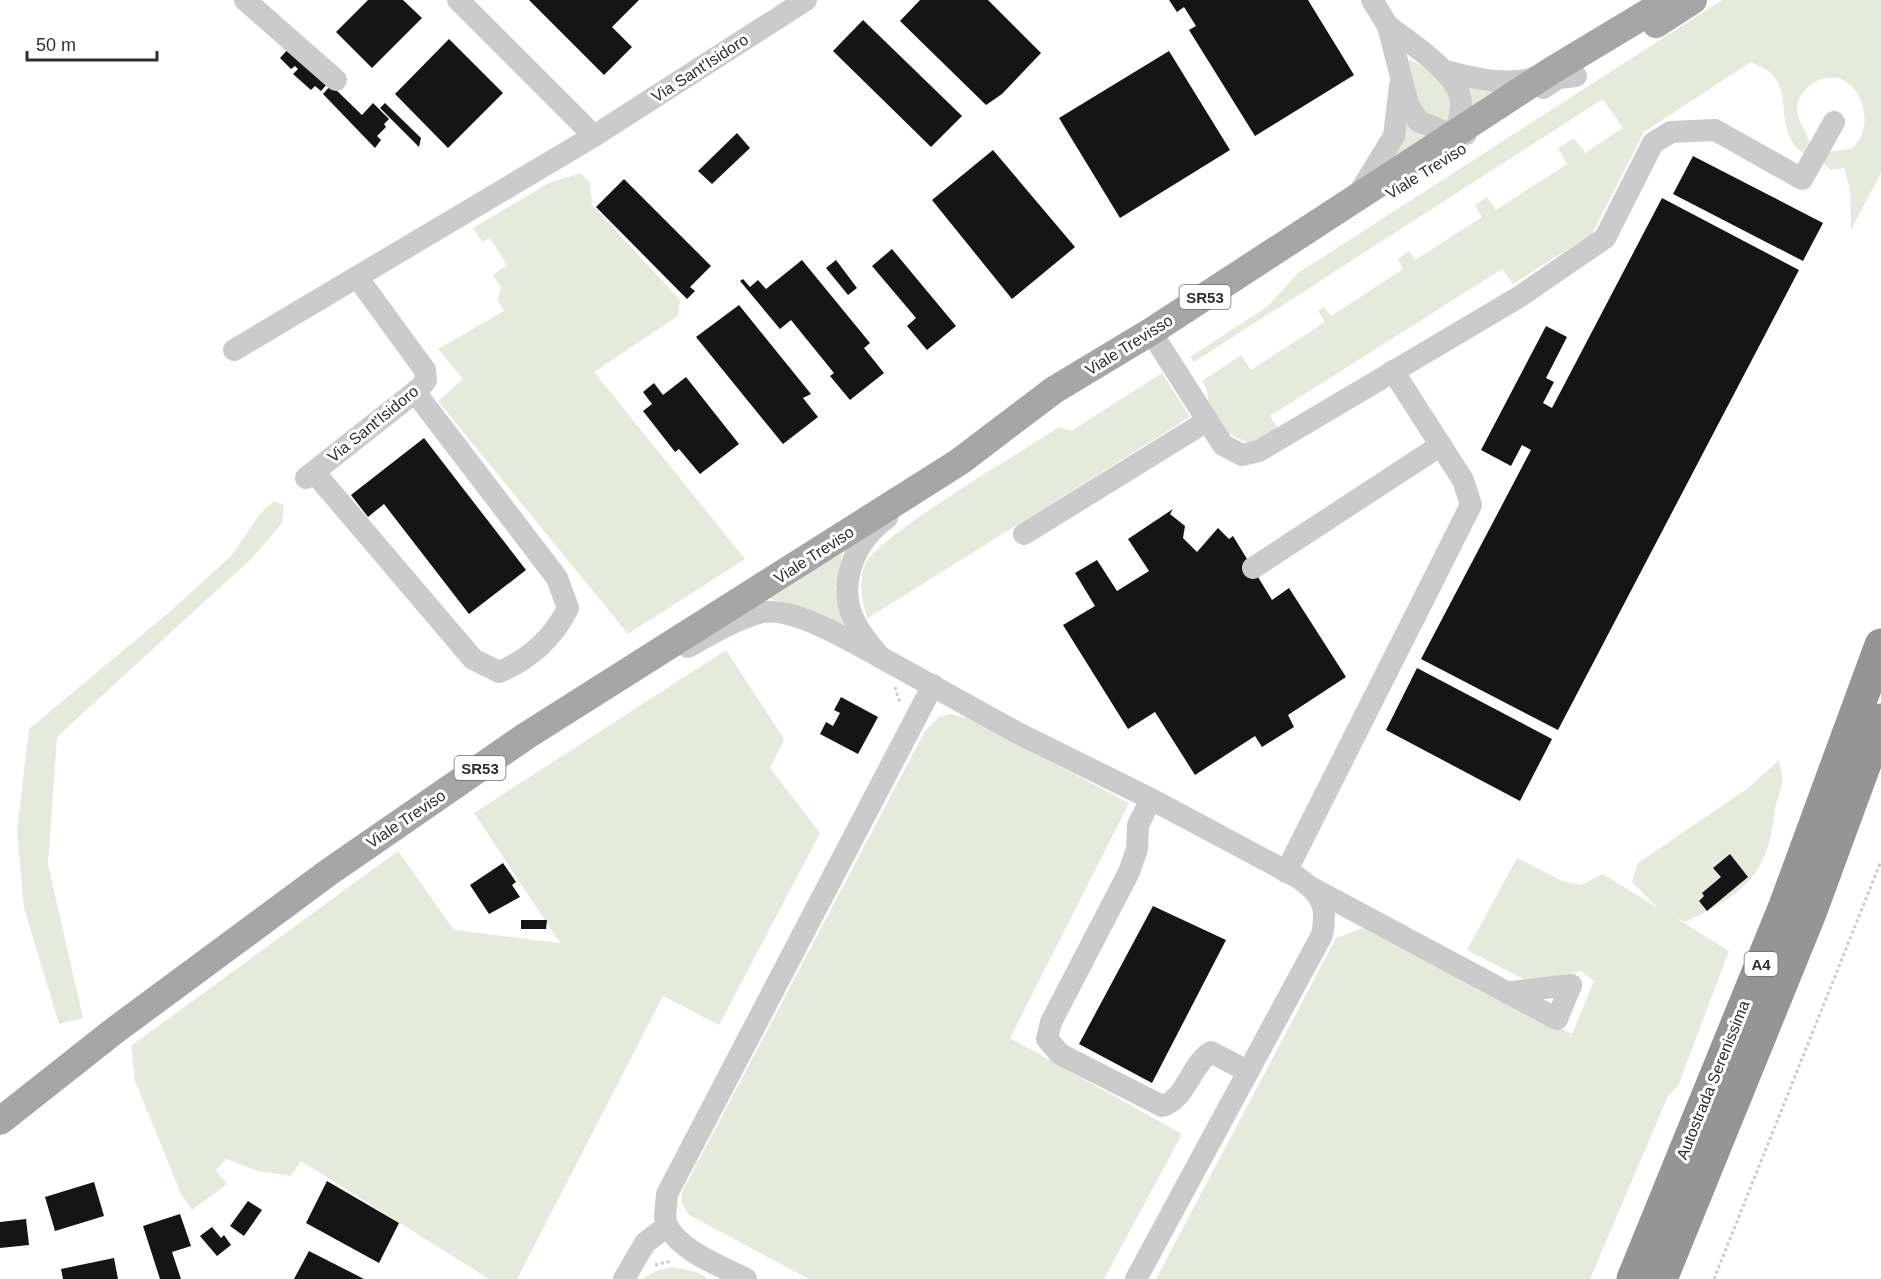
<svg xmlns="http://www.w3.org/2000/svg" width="1881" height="1279" viewBox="0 0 1881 1279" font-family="Helvetica,sans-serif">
<rect width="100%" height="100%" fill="#fff"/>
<g fill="#e5eadd">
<path d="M1722 0H1881V173L1851 230 1850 189 1844 168 1831 170 1820 161 1825 152C1834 151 1845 151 1853 147 1881 123 1854 56 1812 84 1805 89 1798 97 1797 106 1796 122 1810 134 1811 150L1803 153C1774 132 1793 96 1771 73 1766 69 1757 65 1751 62L1644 132 1592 234 1513 284 1502 269 1270 416 1278 428 1251 443C1235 439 1213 426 1209 407 1207 396 1209 391 1202 381L1241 355 1251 370 1325 322 1318 311 1324 307 1331 316 1403 269 1398 259 1409 251 1415 260 1482 217 1475 205 1487 197 1496 210 1567 164 1558 148 1574 138 1585 153 1623 128 1603 99 1194 362 1190 357 1267 307 1298 273Z"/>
<polygon points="1411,60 1433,73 1452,94 1452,125 1421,113 1405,63"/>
<polygon points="1464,87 1506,90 1471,113"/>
<polygon points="1407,123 1421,135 1432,140 1392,164"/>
<polygon points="581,173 590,183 592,205 680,300 678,316 594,372 745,559 628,634 438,401 463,379 438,349 504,311 498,300 501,287 493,275 507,265 490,238 482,242 473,228 549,183"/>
<path d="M1162 373 1190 417 868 618C861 604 859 579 865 564 879 535 1025 450 1059 427L1071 431Z"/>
<polygon points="274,501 284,505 282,523 252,558 57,737 48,864 83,1018 59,1024 24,908 17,831 29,729 173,609 232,555 260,514"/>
<polygon points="843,552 835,588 844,629 808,609 770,599"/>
<polygon points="726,650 784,739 770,768 820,833 719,1025 663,996 517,1279 489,1279 301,1161 291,1176 258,1171 226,1159 216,1170 227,1184 192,1210 181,1194 135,1081 131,1046 398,851 454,930 560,943 474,813"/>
<polygon points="951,714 970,719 1129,803 1010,1038 1182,1134 1104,1279 809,1279 689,1215 681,1202 682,1192 925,731 939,717"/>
<path d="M1779 760C1780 767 1783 776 1782 783 1781 792 1776 800 1775 810 1768 876 1743 895 1685 922L1676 918 1729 951 1678 1086 1668 1096 1590 1279H1156L1336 938 1363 928 1572 1034 1594 981 1581 971 1531 983 1467 950 1517 858 1562 881 1581 885 1603 874 1658 908 1632 882 1638 863 1747 789Z"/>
<polygon points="674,1267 696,1272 709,1279 642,1279 658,1270"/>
</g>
<g fill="#151515">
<polygon points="368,0 403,0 422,18 372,68 336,32"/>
<polygon points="529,0 639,0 612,27 632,47 604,75"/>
<polygon points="920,0 988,0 1041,53 1002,94 986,105 900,21"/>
<polygon points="1169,0 1308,0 1354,75 1255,136 1189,30 1196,26 1184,7 1177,12"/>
<polygon points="863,20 962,116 931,147 833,51"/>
<polygon points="449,39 503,93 448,148 395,94"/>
<polygon points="290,47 328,83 321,91 315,86 311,90 293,74 298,69 295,66 291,69 280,58"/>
<polygon points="1169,51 1230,150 1120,218 1059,118"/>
<polygon points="331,85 362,115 373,103 389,119 384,124 386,127 377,136 381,140 375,148 323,94"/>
<polygon points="385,103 421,138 419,147 380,108"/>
<polygon points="737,133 750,148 712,184 698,171"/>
<polygon points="993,150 1075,247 1012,299 932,200"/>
<polygon points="1693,156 1823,223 1803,261 1673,194"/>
<polygon points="624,179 711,266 690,287 695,291 687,299 596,207"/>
<polygon points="1662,198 1799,270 1558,730 1421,659 1531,450 1522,445 1511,466 1481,450 1546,326 1567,337 1546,378 1554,382 1543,403 1552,408"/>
<polygon points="892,249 956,326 927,350 907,326 916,318 872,266"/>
<polygon points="802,260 870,343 864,348 884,373 850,400 830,376 834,373 791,320 780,329 740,281 743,279 750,287 758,280 766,289"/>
<polygon points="836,260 857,288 848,295 826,268"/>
<polygon points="739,305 811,394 803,398 818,417 783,444 696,337"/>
<polygon points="686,377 739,444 700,474 679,449 675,452 643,411 652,404 643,392 654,383 663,395"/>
<polygon points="424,438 526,570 469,614 384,504 368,517 351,495"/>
<polygon points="1173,509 1170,514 1185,526 1183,538 1197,552 1218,528 1229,539 1233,536 1272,600 1289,588 1346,677 1288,715 1294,727 1262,747 1255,736 1195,775 1155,712 1128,729 1063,625 1095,606 1075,573 1097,560 1117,591 1149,571 1128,539"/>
<polygon points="1417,668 1552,739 1520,801 1386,730"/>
<polygon points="841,697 878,717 858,754 820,734 826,722 833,726 840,713 834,710"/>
<polygon points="1730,854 1748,877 1707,911 1699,901 1704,896 1702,893 1721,877 1713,868"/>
<polygon points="503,863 516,882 512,885 520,897 489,914 470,885"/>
<polygon points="1153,906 1226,940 1152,1083 1079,1044"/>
<polygon points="521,920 547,920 546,929 521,929"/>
<polygon points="327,1181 399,1223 379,1263 306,1223"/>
<polygon points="94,1182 104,1216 55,1231 45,1197"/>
<polygon points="248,1201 262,1210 244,1236 230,1226"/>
<polygon points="180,1214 191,1246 172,1252 181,1279 160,1279 143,1226"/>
<polygon points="26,1219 29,1245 0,1248 0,1222"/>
<polygon points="212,1227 221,1238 224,1235 231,1245 217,1256 200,1236"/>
<polygon points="309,1251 364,1279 294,1279"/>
<polygon points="114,1258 118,1279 63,1279 61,1269"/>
</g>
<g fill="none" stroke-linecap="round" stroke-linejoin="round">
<g stroke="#cbcbcb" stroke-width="3" stroke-dasharray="3 3" stroke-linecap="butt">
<polyline points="895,687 900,703"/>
<polyline points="655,1265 671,1261"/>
<polyline points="1714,1279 1881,861"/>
</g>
<g stroke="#cbcbcb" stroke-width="22">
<polyline points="245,0 336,80"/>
<polyline points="1372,0 1388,26 1408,104 1418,121 1454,136 1466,134"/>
<path d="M1388 26C1409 42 1460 74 1461 103 1462 115 1455 133 1451 144"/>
<path d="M1445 71C1475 78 1509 88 1539 76"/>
<polyline points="1543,88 1558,78 1576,76"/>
<polyline points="594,136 806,0"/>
<polyline points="1359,193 1394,136 1400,86"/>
<polyline points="1160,346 1223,445 1242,455 1259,451 1519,297 1605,238 1653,143 1671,132 1715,130 1802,179 1834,122"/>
<polyline points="234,350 594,136 458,0"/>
<path d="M314 472 473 659 499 672C529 660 554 637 568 608L557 578 415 392"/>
<polyline points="306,478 420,388 426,380 425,370 357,277"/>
<polyline points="1024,534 1207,421"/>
<polyline points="1253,568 1441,445"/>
<path d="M688 647C709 635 735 620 759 613 791 604 851 642 880 657 872 647 863 637 857 626 835 588 853 542 887 518"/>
<path d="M880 657 1016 732 1151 799 1297 877C1322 894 1328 905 1322 935L1136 1279"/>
<path d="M1151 799 1138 825 1137 849 1129 872 1051 1022 1047 1039 1060 1054 1162 1106C1186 1100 1191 1064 1211 1052L1247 1071"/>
<polyline points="1286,872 1471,505 1463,480 1393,371"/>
<polyline points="1314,889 1557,1019 1571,985"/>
<polyline points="1511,992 1571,985"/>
<path d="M667 1226C682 1252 719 1265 746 1279"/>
<polyline points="624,1279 645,1243 667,1226 665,1216 667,1194 933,685"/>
</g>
<g stroke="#a6a6a6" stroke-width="28">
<polyline points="1656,24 1693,0"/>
<polyline points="0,1121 114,1031 329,872 526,736 959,462 1054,390 1152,331 1551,71 1669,0"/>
</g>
<g stroke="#959595" stroke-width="33">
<polyline points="1633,1279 1785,906 1881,645"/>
<polyline points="1661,1279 1810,913 1881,720"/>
</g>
</g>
<g text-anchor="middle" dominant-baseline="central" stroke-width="6" stroke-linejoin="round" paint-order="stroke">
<g fill="#fff" stroke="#6d6d6d" stroke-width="1.5">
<rect x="1179.5" y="285" width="51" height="24" rx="4.5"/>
<rect x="454.5" y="756" width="51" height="24" rx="4.5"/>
<rect x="1744.5" y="952" width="33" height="24" rx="4.5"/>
</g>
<g font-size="15" font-weight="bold" fill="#2e2e2e">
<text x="1205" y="297">SR53</text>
<text x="480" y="768">SR53</text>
<text x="1761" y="964">A4</text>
</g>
<g font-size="16" fill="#2e2e2e" stroke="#fff">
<text transform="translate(700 68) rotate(-33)">Via Sant'Isidoro</text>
<text transform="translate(1426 171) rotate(-32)">Viale Treviso</text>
<text transform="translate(1129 345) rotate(-32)">Viale Trevisso</text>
<text transform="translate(373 424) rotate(-39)">Via Sant'Isidoro</text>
<text transform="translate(814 555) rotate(-33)">Viale Treviso</text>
<text transform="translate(406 819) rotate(-34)">Viale Treviso</text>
<text transform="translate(1713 1080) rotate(-68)">Autostrada Serenissima</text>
</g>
</g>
<path d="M27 51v9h130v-9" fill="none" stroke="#2e2e2e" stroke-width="3"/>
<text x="36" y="51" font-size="18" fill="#2e2e2e" stroke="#ffffff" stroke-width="4.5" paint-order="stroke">50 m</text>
</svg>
